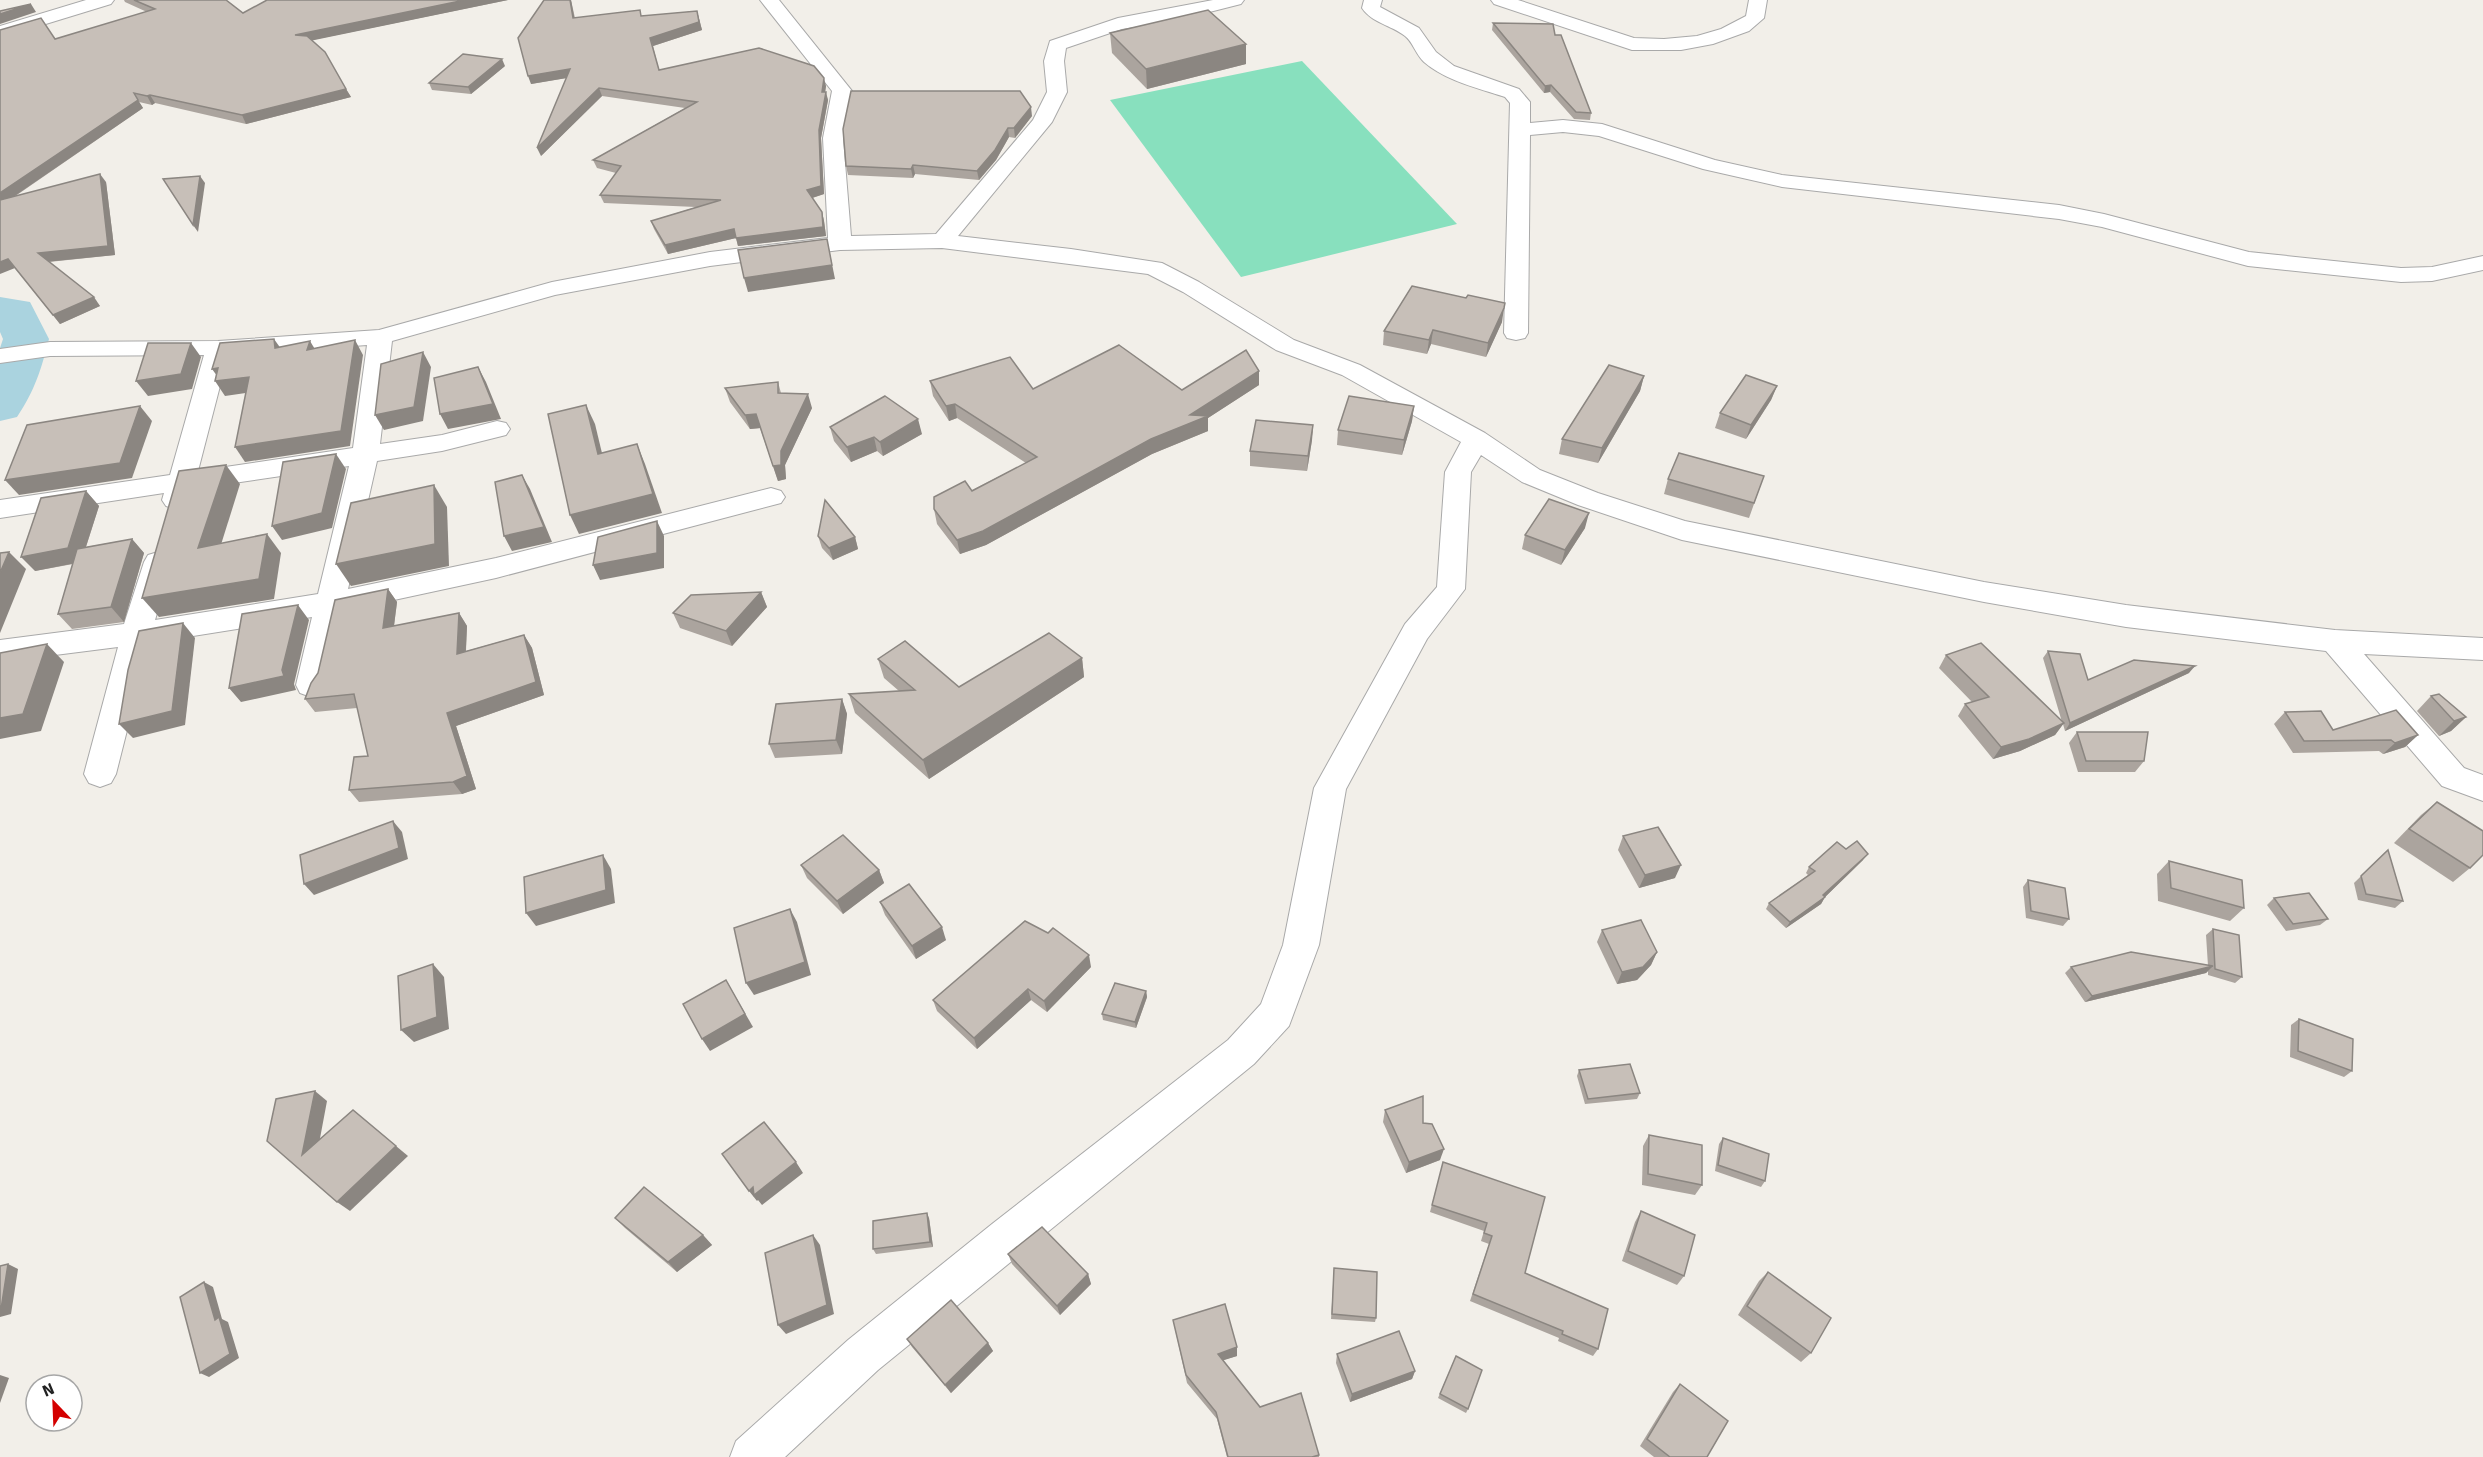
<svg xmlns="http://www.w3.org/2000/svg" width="2483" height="1457" viewBox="0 0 2483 1457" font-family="Signika,sans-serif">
<rect width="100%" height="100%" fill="#f2efe9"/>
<polygon fill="#88e0be" points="1302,61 1457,224 1241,277 1110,100"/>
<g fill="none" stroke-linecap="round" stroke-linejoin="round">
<path fill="#aad3df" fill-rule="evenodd" d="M0 297 30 302 49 339C41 370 35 390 17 417L0 421V348L3 339 0 332Z"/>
<defs>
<g id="street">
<polygon points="86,0 114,0 111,4 0,38 0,26"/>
<path d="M760 0H779L852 91 843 138 851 236 936 234 1033 120 1047 92 1044 61 1050 41 1118 18 1213 0H1244L1241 4 1178 20 1122 29 1066 48 1064 61 1067 92 1052 122 958 236 1071 249 1162 263 1199 282 1294 340 1360 365 1485 433 1540 470 1598 493 1685 521 1984 582 2126 605 2335 630 2483 638V660L2364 654 2464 768 2483 775V801L2442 786 2326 651 2126 627 1984 602 1682 540 1578 505 1522 482 1481 455 1471 472 1465 589 1427 639 1346 789 1319 945 1289 1026 1254 1064 878 1370 785 1457H730L736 1441 848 1340 992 1224 1228 1040 1261 1004 1283 945 1314 788 1405 624 1437 587 1445 472 1461 442 1342 375 1276 350 1183 292 1148 274 942 248 840 250 710 266 555 295 392 341 380 444 442 435 497 421 506 423 510 429 506 435 442 451 377 461 348 589 496 558 771 488 781 491 785 497 781 503 496 578 343 611 326 685 322 693 311 697 300 693 296 685 312 617 149 643 116 774 111 783 100 787 89 783 84 774 118 647 0 662V640L124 624 144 562 148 555 158 552 168 555 172 562 155 620 318 594 349 466 193 489 186 506 176 509 166 506 162 500 164 493 0 518V500L170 475 204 355 50 356 0 363V349L50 342 218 341 379 330 552 282 710 252 828 238 823 138 832 91ZM367 345 353 448 198 471 228 355Z"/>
<path d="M1364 0H1382L1380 7 1419 28 1436 52 1454 66 1519 89 1530 102V123L1563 120 1602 124 1715 160 1782 175 2059 205 2104 214 2249 252 2401 268 2432 267 2483 256V270L2432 281 2401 282 2248 266 2102 227 2059 219 1782 187 1703 169 1599 136 1563 132 1530 135 1528 333 1525 338 1516 340 1507 338 1504 333 1510 103 1505 97C1478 88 1446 81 1424 62 1416 55 1413 42 1405 36 1391 25 1372 23 1362 8Z"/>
<polygon points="1491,0 1518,0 1634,38 1664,39 1697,36 1721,29 1746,16 1749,0 1767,0 1764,18 1749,31 1713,44 1681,50 1632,50 1494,4"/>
</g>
</defs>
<use href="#street" stroke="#a9a9a9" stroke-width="2"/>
<use href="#street" fill="#fff" fill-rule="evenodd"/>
</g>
<g fill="#aba49e">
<polygon points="124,0 226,0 243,13 267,0 508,0 312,40 346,89 351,97 246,124 155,103 152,105 139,102 143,108 14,197 106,182 115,255 49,262 100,306 60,324 15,268 0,30 55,39 147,12 125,2"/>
<polygon points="544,0 571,0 575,18 642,16 697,11 702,30 653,46 659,70 826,86 825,92 828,100 821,138 824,194 812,198 822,212 824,221 826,236 738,246 736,238 668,254 654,229 651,221 696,207 604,203 600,195 616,173 597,168 593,160 685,108 602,96 541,156 566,78 531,84"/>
<polygon points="1493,23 1591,113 1590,120 1574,119 1550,92 1544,93 1492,30"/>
<polygon points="1110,33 1246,64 1147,89 1112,53"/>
<polygon points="505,66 471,94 432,90 429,83"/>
<polygon points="1032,116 1015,138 1009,137 996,160 979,180 915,174 913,178 848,175 846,166"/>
<polygon points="1502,322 1486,357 1431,344 1427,354 1383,345 1384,331"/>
<polygon points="1259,371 1259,385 1208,418 1208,431 1152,454 986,545 960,554 937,524 934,509 1026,463 957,418 949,421 933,396 930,381 1033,389 1182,390"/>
<polygon points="1644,376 1640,391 1598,463 1559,454 1562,439"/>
<polygon points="778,382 781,393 812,408 785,465 786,479 778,481 760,428 750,429 730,402 725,388"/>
<polygon points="1777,386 1771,400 1746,439 1715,428 1720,413"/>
<polygon points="1414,406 1412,421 1402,455 1337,445 1338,430"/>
<polygon points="1313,425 1312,440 1307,471 1250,466 1250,451"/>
<polygon points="830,427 922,434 883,456 877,451 851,462 834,441"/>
<polygon points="1764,476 1749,518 1664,494 1668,479"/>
<polygon points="86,491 99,506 86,547 132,539 144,553 124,622 72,629 58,614 73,564 35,571"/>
<polygon points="1585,528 1561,565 1522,549 1525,535"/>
<polygon points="818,536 855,537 858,549 833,560 822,548"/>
<polygon points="388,589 397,602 394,626 459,613 467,626 466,651 524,635 532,648 544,695 456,726 476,789 462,794 359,802 349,790 368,756 357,708 315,712 305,699"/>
<polygon points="761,592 767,607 732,646 680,628 673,613"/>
<polygon points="2048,651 2088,680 2189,673 2065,731 2063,724 2055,735 2020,751 1993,759 1958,716 1965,704 1972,702 1939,668 1946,655 2062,722 2043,658"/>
<polygon points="1082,658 1084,677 929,779 855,713 849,694 899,691 884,678 878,659 959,687"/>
<polygon points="2431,696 2466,717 2451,731 2439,736 2417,711"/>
<polygon points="842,699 847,714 842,754 775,758 769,744"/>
<polygon points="2285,712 2333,730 2418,735 2405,747 2383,754 2379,751 2293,753 2274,724"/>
<polygon points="2077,732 2144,761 2135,772 2078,772 2069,743"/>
<polygon points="2437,802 2470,868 2453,882 2394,843 2421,815"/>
<polygon points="1623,836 1675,878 1639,888 1618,850"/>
<polygon points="2388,850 2403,901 2395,908 2358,900 2354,883"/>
<polygon points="1863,860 1825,897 1821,904 1786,928 1766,909 1769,903 1808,875 1806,873 1809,867"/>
<polygon points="2169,861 2244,908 2230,921 2158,901 2157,874"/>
<polygon points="801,865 879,870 884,883 843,914 807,878"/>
<polygon points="2028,880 2069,919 2063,926 2026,918 2023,887"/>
<polygon points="2274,898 2328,919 2320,925 2286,931 2267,905"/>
<polygon points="880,902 946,940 916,959 885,915"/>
<polygon points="2213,929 2242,977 2235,983 2208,975 2208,971 2206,973 2085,1002 2065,973 2071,967 2208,966 2206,935"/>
<polygon points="1602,930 1657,952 1651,965 1637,980 1617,984 1597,942"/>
<polygon points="1091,967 1047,1012 1031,1000 977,1049 937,1011 933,1000"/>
<polygon points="1146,991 1147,997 1136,1028 1103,1020 1102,1014"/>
<polygon points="2299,1019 2352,1071 2344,1077 2290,1057 2291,1025"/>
<polygon points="1579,1070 1640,1093 1637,1099 1585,1104 1577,1076"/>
<polygon points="1385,1110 1423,1123 1440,1160 1406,1173 1383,1122"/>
<polygon points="1649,1135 1702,1185 1695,1195 1642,1185 1643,1146"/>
<polygon points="1723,1138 1765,1181 1761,1187 1715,1171 1719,1144"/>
<polygon points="1443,1162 1525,1273 1598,1349 1593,1356 1558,1341 1559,1338 1470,1301 1489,1244 1481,1241 1484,1231 1430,1212"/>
<polygon points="1641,1211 1684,1276 1677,1285 1622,1261 1635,1222"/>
<polygon points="615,1218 703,1235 712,1245 677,1272 625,1228"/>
<polygon points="929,1218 933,1247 876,1254 873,1249"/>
<polygon points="1008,1254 1088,1274 1091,1284 1060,1315 1012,1264"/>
<polygon points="1334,1268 1376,1318 1375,1322 1331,1319"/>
<polygon points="1768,1272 1811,1353 1801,1362 1738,1315 1759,1281"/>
<polygon points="1173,1320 1237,1347 1237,1356 1223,1360 1260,1407 1319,1455 1319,1457 1227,1457 1217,1419 1187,1383"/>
<polygon points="907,1339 988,1343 993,1351 951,1393 912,1347"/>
<polygon points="1337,1354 1415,1371 1412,1379 1350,1402 1336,1363"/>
<polygon points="1456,1356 1468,1409 1466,1413 1438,1398"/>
<polygon points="1680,1384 1707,1457 1654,1457 1640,1446 1673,1392"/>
</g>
<g fill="#8b8681">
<polygon points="465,0 508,0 300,43 295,35"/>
<polygon points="570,0 571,0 576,27 573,18"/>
<polygon points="31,4 36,12 0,24 0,14"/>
<polygon points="697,11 702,30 653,46 650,38"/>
<polygon points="1246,44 1246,64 1147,89 1146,69"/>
<polygon points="502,59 505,66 471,94 468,87"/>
<polygon points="570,69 573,77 531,84 528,76"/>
<polygon points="824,78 826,86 824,100 822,92"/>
<polygon points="1551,85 1550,92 1544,93 1545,86"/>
<polygon points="599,88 602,96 541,156 537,148"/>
<polygon points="346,89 351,97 246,124 242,115"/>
<polygon points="826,92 828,100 821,138 824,194 809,199 807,190"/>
<polygon points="150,95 155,103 152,105 147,96"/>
<polygon points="138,100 143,108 0,206 0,193"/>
<polygon points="1031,107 1032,116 1015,138 1014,128"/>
<polygon points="1008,128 1009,137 996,160 979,180 977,171"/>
<polygon points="913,165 915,174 913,178 911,169"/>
<polygon points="100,174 106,182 115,255 45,262 38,253"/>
<polygon points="200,176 205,183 198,232 193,225"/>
<polygon points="822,212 824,221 826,236 738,246 736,238 668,254 665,245 734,229"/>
<polygon points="827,239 835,279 748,292 744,278"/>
<polygon points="8,259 15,268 0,274 0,262"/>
<polygon points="94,297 100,306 60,324 53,315"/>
<polygon points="1504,308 1502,322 1486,357 1488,343"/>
<polygon points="1433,330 1431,344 1427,354 1429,340"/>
<polygon points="274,339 284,353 275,348"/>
<polygon points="355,340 363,355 350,446 245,462 235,447"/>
<polygon points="310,341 319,356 307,350"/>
<polygon points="191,343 201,357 192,389 148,396 136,381"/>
<polygon points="423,352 431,367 423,421 384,430 375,415"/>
<polygon points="478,367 486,382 501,419 448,429 440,414"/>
<polygon points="218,368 249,377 259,391 225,396 215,381 220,380 212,369"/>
<polygon points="1259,371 1259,385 1208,418 1208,431 1152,454 986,545 960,554 957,540 1190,415"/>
<polygon points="1644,376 1640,391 1598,463 1602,448"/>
<polygon points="1777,386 1771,400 1746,439 1751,425"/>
<polygon points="808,394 812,408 785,465 786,479 778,481 773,466"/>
<polygon points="955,404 957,418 949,421 946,406"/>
<polygon points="586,405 595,424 607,474 598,454"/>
<polygon points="140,406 152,421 132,478 19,495 5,480"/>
<polygon points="1414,406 1412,421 1402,455 1404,440"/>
<polygon points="756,414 761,428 750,429 745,415"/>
<polygon points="918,419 922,434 883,456 880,442"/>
<polygon points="1313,425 1312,440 1307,471 1308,456"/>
<polygon points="874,437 877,451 851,462 847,447"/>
<polygon points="637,444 645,464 662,513 579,534 570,515"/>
<polygon points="336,454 346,469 332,528 282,540 272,526"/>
<polygon points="226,465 240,484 214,567 198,548"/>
<polygon points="522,475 530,489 552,542 512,551 504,536"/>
<polygon points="434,485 447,507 449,566 351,586 336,564"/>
<polygon points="86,491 99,506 81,562 35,571 21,557"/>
<polygon points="1589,513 1585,528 1561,565 1565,550"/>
<polygon points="657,521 664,536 664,568 600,580 593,565"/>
<polygon points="267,534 281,553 274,599 159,617 142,598"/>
<polygon points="855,537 858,549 833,560 829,548"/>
<polygon points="132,539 144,553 124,622 111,607"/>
<polygon points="9,552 26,569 0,633 0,573"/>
<polygon points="388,589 397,602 392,641 383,628"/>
<polygon points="761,592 767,607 732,646 726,631"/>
<polygon points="298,605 309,620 294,684 296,690 241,702 229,688 282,670"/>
<polygon points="459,613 467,626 465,666 457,654"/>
<polygon points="183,623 195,638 185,725 133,738 119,724"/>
<polygon points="524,635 532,648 544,695 456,726 476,789 462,794 453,782 447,713"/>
<polygon points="47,644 64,662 41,731 0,739 0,718"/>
<polygon points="1082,658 1084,677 929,779 923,760"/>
<polygon points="2195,666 2189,673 2065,731 2070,723"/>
<polygon points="842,699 847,714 842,754 836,740"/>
<polygon points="2466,717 2451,731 2439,736 2454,721"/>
<polygon points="2064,723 2055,735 2020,751 1993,759 2001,747"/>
<polygon points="2418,735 2405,747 2383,754 2395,743"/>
<polygon points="393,821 402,832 408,859 314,895 304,884"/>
<polygon points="1868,854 1863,860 1822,900 1825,897 1821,904 1786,928 1790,922 1823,895"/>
<polygon points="603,855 611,869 615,903 536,926 526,913"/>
<polygon points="1681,865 1675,878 1639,888 1645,875"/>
<polygon points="879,870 884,883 843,914 837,901"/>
<polygon points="790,909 797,922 811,975 754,995 746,983"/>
<polygon points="942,927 946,940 916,959 912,946"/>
<polygon points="1657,952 1651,965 1637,980 1617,984 1622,972"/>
<polygon points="1089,955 1091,967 1047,1012 1044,1001"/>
<polygon points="433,964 444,977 449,1029 414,1042 401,1030"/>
<polygon points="2213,966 2206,973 2085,1002 2092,996"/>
<polygon points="726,980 753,1027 710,1051 702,1039"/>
<polygon points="1028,989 1031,1000 977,1049 974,1038"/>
<polygon points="1146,991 1147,997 1136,1028 1135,1022"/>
<polygon points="315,1091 327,1101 315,1165 302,1155"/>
<polygon points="396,1146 408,1156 350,1211 337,1202"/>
<polygon points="1444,1149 1440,1160 1406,1173 1409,1162"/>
<polygon points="796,1162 803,1173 762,1205 758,1200 757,1201 749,1191 753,1187"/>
<polygon points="927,1213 929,1218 933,1247 930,1242"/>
<polygon points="703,1235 712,1245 677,1272 668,1262"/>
<polygon points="813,1235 820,1245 834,1314 786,1334 778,1325"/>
<polygon points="8,1264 18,1269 11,1314 0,1317 0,1309"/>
<polygon points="1088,1274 1091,1284 1060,1315 1057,1306"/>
<polygon points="204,1282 213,1287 222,1319 228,1322 239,1358 209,1377 200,1373 215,1320"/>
<polygon points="988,1343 993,1351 951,1393 945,1385"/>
<polygon points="1237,1347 1237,1356 1218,1362 1218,1354"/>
<polygon points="1415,1371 1412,1379 1350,1402 1352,1394"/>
<polygon points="0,1375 9,1378 0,1403"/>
</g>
<g fill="#c7bfb8" stroke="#8b8681" stroke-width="1.5">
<polygon points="134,0 226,0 243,13 267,0 465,0 295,35 307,36 325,52 346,89 242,115 150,95 147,96 134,93 138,100 0,193 0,30 41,18 55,39 155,9"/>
<polygon points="544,0 570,0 573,18 640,10 641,16 697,11 699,22 650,38 659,70 759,48 814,66 824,78 822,92 826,92 819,130 821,186 807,190 822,212 823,227 736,238 734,229 665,245 651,221 721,200 600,195 621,166 593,160 697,102 599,88 537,148 570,69 528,76 518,38"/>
<polygon points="31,4 0,14 0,11"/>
<polygon points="1208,10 1246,44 1146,69 1110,33"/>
<polygon points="1493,23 1553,24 1555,35 1561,35 1591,113 1576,112 1551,85 1545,86"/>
<polygon points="463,54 502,59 468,87 429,83"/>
<polygon points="851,91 1020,91 1031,107 1014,128 1008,128 995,150 977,171 913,165 911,169 846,166 843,129"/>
<polygon points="100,174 108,246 38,253 94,297 53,315 8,259 0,262 0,200"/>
<polygon points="200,176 193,225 163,179"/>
<polygon points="827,239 832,265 744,278 738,250"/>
<polygon points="1412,286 1466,298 1468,295 1505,303 1504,308 1488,343 1433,330 1429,340 1384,331"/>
<polygon points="274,339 275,348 310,341 307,350 355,340 341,431 235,447 249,377 215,381 218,368 212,369 220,343"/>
<polygon points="148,343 191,343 181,374 136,381"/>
<polygon points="1119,345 1182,390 1246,350 1259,371 1190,415 1208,416 1151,439 983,531 957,540 934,509 934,497 965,481 972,491 1037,457 955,404 946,406 930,381 1010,357 1033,389"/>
<polygon points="423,352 414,407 375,415 381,364"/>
<polygon points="1609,365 1644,376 1602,448 1562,439"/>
<polygon points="478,367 493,404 440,414 434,378"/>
<polygon points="1746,375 1777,386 1751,425 1720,413"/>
<polygon points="778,382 778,393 808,394 781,451 781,465 773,466 756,414 745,415 725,388"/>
<polygon points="885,396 918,419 880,442 874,437 847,447 830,427"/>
<polygon points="1349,396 1414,406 1404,440 1338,430"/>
<polygon points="586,405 598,454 637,444 653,494 570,515 548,414"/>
<polygon points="140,406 120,463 5,480 27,425"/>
<polygon points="1256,420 1313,425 1308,456 1250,451"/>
<polygon points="1679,453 1764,476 1754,503 1668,479"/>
<polygon points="336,454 322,513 272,526 283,462"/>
<polygon points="226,465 198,548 267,534 259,579 142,598 179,471"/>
<polygon points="522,475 544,527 504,536 495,482"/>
<polygon points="434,485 435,544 336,564 351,503"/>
<polygon points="86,491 68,548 21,557 41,498"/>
<polygon points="1549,499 1589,513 1565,550 1525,535"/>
<polygon points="825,500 855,537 829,548 818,536"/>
<polygon points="657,521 657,553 593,565 598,537"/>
<polygon points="132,539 111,607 58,614 77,549"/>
<polygon points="9,552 0,573 0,553"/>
<polygon points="388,589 383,628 459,613 457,654 524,635 536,682 447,713 467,776 453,782 349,790 354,757 368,756 354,694 305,699 311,683 318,673 335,600"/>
<polygon points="761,592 726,631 673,613 691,595"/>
<polygon points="298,605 282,670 284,676 229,688 242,614"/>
<polygon points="183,623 172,711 119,724 128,670 139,631"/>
<polygon points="1049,633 1082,658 923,760 849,694 915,690 878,659 905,641 959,687"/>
<polygon points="1981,643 2064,723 2029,739 2001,747 1965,704 1989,697 1946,655"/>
<polygon points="47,644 23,714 0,718 0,653"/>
<polygon points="2048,651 2080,654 2088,680 2134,660 2195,666 2070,723"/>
<polygon points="2439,694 2466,717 2454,721 2431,696"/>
<polygon points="842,699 836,740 769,744 776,704"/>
<polygon points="2396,710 2418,735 2395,743 2391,740 2304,741 2285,712 2321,711 2333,730"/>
<polygon points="2077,732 2148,732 2144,761 2086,761"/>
<polygon points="2437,802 2483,831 2483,855 2470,868 2409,829"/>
<polygon points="393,821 399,848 304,884 300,855"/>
<polygon points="1658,827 1681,865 1645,875 1623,836"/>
<polygon points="843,835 879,870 837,901 801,865"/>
<polygon points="1857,841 1868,854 1823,895 1825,897 1790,922 1769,903 1815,871 1809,867 1837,842 1846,849"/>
<polygon points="2388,850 2403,901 2366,894 2361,876"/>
<polygon points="603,855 606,890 526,913 524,877"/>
<polygon points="2169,861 2242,880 2244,908 2171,888"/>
<polygon points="2028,880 2065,888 2069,919 2031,911"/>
<polygon points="909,884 942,927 912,946 880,902"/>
<polygon points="2309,893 2328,919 2293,924 2274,898"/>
<polygon points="790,909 805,962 746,983 734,928"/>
<polygon points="1641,920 1657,952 1643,967 1622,972 1602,930"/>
<polygon points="1025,921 1048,933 1053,928 1089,955 1044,1001 1028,989 974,1038 933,1000"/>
<polygon points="2213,929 2239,935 2242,977 2215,969"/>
<polygon points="2131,952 2213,966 2092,996 2071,967"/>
<polygon points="433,964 437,1017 401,1030 398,976"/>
<polygon points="726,980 745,1014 702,1039 683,1004"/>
<polygon points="1115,983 1146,991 1135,1022 1102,1014"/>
<polygon points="2299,1019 2353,1039 2352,1071 2298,1051"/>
<polygon points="1630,1064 1640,1093 1588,1099 1579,1070"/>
<polygon points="315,1091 302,1155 353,1110 396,1146 337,1202 267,1141 276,1099"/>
<polygon points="1423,1096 1423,1123 1432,1124 1444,1149 1409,1162 1385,1110"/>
<polygon points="764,1122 796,1162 754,1195 753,1187 749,1191 722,1154"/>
<polygon points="1649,1135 1702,1145 1702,1185 1648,1174"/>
<polygon points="1723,1138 1769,1154 1765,1181 1718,1165"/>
<polygon points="1443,1162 1545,1197 1525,1273 1608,1309 1598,1349 1562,1334 1563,1331 1473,1294 1492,1236 1484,1233 1487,1223 1432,1205"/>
<polygon points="644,1187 703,1235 668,1262 615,1218"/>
<polygon points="1641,1211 1695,1235 1684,1276 1628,1251"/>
<polygon points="927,1213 930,1242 873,1249 873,1221"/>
<polygon points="1042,1227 1088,1274 1057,1306 1008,1254"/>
<polygon points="813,1235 827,1305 778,1325 765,1253"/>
<polygon points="8,1264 1,1309 0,1309 0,1266"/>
<polygon points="1334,1268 1377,1272 1376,1318 1332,1314"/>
<polygon points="1768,1272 1831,1318 1811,1353 1747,1306"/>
<polygon points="204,1282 215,1320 219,1317 230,1354 200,1373 180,1297"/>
<polygon points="951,1300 988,1343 945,1385 907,1339"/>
<polygon points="1225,1304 1237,1347 1218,1354 1260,1407 1301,1393 1319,1455 1312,1457 1228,1457 1216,1412 1186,1375 1173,1320"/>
<polygon points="1399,1331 1415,1371 1352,1394 1337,1354"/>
<polygon points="1456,1356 1482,1370 1468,1409 1440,1394"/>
<polygon points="1680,1384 1728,1421 1707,1457 1670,1457 1647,1439"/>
</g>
<g transform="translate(54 1403) rotate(337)"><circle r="28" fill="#ffffff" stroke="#a7a7a7" stroke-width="1.5"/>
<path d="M0-4.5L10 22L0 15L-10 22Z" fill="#d40000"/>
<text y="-9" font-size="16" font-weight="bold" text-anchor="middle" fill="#222222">N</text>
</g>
</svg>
